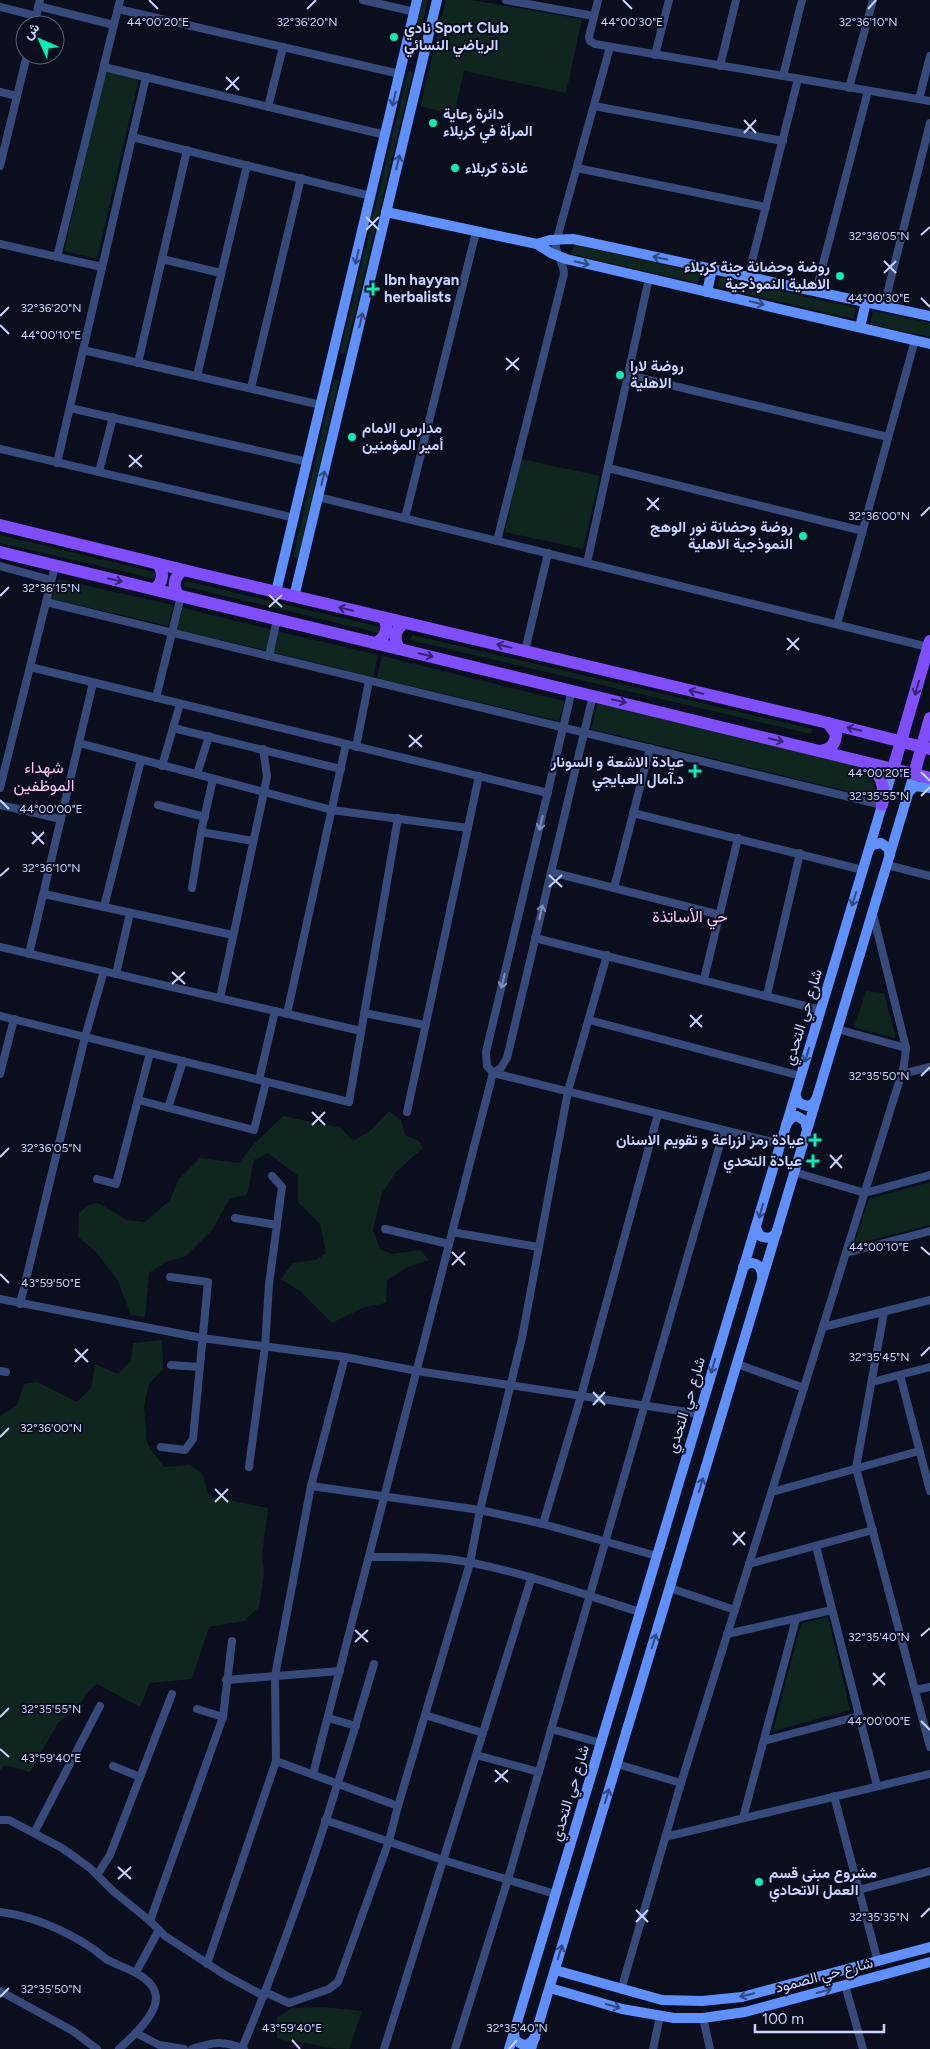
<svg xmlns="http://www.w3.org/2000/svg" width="930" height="2049" viewBox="0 0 930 2049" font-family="Figtree,Vazirmatn,sans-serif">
<rect width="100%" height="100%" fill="#0b0e1d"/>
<g fill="#0e261d">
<polygon points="423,0 428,0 418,42 413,41"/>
<polygon points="446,0 471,0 582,19 566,93 464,71 454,115 420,106"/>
<polygon points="106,71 139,78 97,259 64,251"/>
<polygon points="408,71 413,72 345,354 340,353"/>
<polygon points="574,245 701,273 698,283 571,254"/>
<polygon points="720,277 856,308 854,319 717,287"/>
<polygon points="873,311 930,323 930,337 870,324"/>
<polygon points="334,379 339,380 298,558 293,557"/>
<polygon points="521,459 600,476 583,549 505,532"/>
<polygon points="0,535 154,572 156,573 156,579 0,543"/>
<polygon points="58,579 173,605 168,626 52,599"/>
<polygon points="185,581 380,627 379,633 184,586"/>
<polygon points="183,608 273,630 269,651 177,630"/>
<polygon points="277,631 378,655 373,677 272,652"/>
<polygon points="412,635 812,729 811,734 410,640"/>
<polygon points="382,656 564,701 559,721 377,678"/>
<path d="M598 702 843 760C863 768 875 773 876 798L591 729Z"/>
<polygon points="866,991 884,993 896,1038 854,1027"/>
<polygon points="389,1111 401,1120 405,1135 419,1141 423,1148 396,1172 382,1193 373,1230 380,1249 392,1254 420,1250 429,1260 408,1267 387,1280 386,1303 365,1307 332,1323 300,1291 281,1279 293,1263 316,1260 326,1253 320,1224 298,1202 298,1176 268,1153 254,1160 247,1195 229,1199 213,1229 186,1256 166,1262 149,1273 145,1317 131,1315 118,1281 96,1252 78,1237 79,1213 88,1205 98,1203 127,1220 145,1222 170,1200 179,1179 200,1158 239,1163 253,1145 283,1116 341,1128 353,1141 370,1131"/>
<polygon points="930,1182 930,1225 854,1244 869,1199"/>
<polygon points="162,1340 163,1369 149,1384 144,1407 147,1443 164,1467 190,1465 202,1473 209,1496 268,1508 262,1556 264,1572 259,1607 244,1621 209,1627 192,1679 150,1683 140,1707 97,1684 85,1695 79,1707 58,1723 30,1772 5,1765 0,1770 0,1416 17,1405 24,1384 37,1382 77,1402 91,1388 95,1364 118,1374 131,1361 133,1343"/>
<polygon points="828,1617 850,1710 773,1731 801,1624"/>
<path d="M323 2007 362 2011 349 2049C332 2049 321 2046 305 2043 295 2041 286 2042 277 2038V2018L291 2008Z"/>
</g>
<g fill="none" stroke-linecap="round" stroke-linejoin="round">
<g stroke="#364b7c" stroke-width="8">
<polyline points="363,0 415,12"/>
<polyline points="506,0 594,16"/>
<polyline points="598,0 589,37 590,41 595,44 930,101"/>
<polyline points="38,6 114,25"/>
<polyline points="0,7 36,16"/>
<polyline points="118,9 400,74"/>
<polyline points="34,25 40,0"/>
<polyline points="655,55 669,0"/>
<polyline points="720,66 736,0"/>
<polyline points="104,67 385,135"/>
<polyline points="783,76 802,0"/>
<polyline points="849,88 873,0"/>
<polyline points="0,92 17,96"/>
<polyline points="919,99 930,56"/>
<polyline points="594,106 783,141"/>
<polyline points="268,107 283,47"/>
<polyline points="132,137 371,196"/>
<polyline points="0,166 27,55"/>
<polyline points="577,168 766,207"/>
<polyline points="0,244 102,267"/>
<polyline points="57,257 120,0"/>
<polyline points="162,259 221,273"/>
<polyline points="748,277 798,79"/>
<polyline points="816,291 868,91"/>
<polyline points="884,306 930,123"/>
<polyline points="83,350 321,405"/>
<polyline points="138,363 187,150"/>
<polyline points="628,375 888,437"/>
<polyline points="197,376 247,165"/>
<polyline points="251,388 301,178"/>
<polyline points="70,408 308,462"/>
<polyline points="0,449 295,518"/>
<polyline points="57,463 146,77"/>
<polyline points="608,468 863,531"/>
<polyline points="99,472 113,417"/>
<polyline points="318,497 928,647"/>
<polyline points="405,518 476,232"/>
<path d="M497 541 564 274C564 261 554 254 556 242L610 47"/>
<polyline points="587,563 649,278"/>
<polyline points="0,566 51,580"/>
<polyline points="46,602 882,805"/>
<polyline points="837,624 915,340"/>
<polyline points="525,651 548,553"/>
<polyline points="269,656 277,619"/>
<polyline points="30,667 548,793"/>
<polyline points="572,690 486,1052 487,1066 493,1073 781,1144"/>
<polyline points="156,698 181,596"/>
<polyline points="173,728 341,769"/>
<polyline points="79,743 332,810 468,828"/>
<polyline points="356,747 369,681"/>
<polyline points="162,766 180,704"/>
<polyline points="197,774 209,736"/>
<polyline points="0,788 55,566"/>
<polyline points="0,805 61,819"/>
<polyline points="158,805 205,817"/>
<polyline points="633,813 863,870"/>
<polyline points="201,832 253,841"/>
<polyline points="887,865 930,876"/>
<polyline points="551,872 720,915"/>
<polyline points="192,888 201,832 213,779"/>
<polyline points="614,888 650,748"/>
<polyline points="44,894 233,935"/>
<polyline points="104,907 141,760"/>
<polyline points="535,938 821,1010"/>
<polyline points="0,947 361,1031"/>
<polyline points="29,954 93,683"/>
<polyline points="116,974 130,913"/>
<polyline points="704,979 738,838"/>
<polyline points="767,995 800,853"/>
<polyline points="220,998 264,792 267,776 263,749"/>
<polyline points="364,1013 425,1025"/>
<polyline points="287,1014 346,744"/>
<polyline points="0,1016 349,1102 398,818"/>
<polyline points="589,1020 801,1076"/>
<polyline points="837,1029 906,1048"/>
<polyline points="0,1074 14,1019"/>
<polyline points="902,1074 930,1067"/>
<polyline points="259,1080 275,1011"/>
<polyline points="138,1100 254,1130 266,1082"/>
<polyline points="168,1108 183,1061"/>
<polyline points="407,1112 479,776"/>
<polyline points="794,1172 865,1193 930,1175"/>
<polyline points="97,1179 116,1184 150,1053"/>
<polyline points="235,1218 277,1225"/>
<polyline points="385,1229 449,1244"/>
<polyline points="452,1232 538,1247"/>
<polyline points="846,1253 930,1231"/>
<polyline points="0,1299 202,1338 345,1357 417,1371 700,1414"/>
<polyline points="20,1304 85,1037 104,971"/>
<polyline points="884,1312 856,1468 930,1747"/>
<polyline points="823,1327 930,1300"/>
<polyline points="737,1364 804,1388"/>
<polyline points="171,1365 199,1367"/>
<polyline points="0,1371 6,1372"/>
<polyline points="900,1375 930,1491"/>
<polyline points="872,1382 930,1367"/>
<polyline points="161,1447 185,1450 193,1439 208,1282 170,1277"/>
<polyline points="249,1467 265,1347 269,1284 282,1187 272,1176"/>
<polyline points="311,1486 480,1510 543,1524 657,1556"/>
<polyline points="772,1492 919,1451"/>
<polyline points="543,1524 581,1396 658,1114"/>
<polyline points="816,1546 877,1786"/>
<path d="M369 1557C395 1557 422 1556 449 1559 513 1568 578 1593 640 1612"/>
<polyline points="749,1564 873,1530"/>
<polyline points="670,1588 735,1610"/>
<polyline points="727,1634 832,1610"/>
<polyline points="226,1680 340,1671"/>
<polyline points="915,1690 930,1687"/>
<polyline points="197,1709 223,1717"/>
<polyline points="425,1715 483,1733"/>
<polyline points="328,1718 356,1726"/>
<polyline points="551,1729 601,1743"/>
<polyline points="764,1741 859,1716"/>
<polyline points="476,1755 539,1772"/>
<polyline points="617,1764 681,1783"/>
<polyline points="113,1766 140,1777"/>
<polyline points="313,1774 493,1073 501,1068 507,1058 593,695"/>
<polyline points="834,1796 878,1962"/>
<polyline points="398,1806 470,1563 480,1510 522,1338 568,1091 607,955"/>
<polyline points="743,1818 796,1619"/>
<polyline points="0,1820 9,1820 62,1848 90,1868 113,1891 150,1921 165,1936 225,1975 264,1996"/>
<polyline points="325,1820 443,1860 555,1894"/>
<polyline points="34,1833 100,1706"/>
<polyline points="665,1837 930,1774"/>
<polyline points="97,1875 110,1855 172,1694"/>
<polyline points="858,1890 930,1871"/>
<path d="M0 1912C33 1916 64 1930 92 1948 98 1952 103 1958 110 1961 125 1969 154 1976 156 1997 157 2015 131 2038 119 2049"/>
<polyline points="150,1921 223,1717 232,1641"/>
<polyline points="207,1964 276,1761 275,1676 311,1486 345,1357"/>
<polyline points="136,1972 159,1930"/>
<polyline points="845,1985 863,2049"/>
<polyline points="621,1990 681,1783 904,1066 906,1048 873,914"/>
<polyline points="0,1991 73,2031 97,2049"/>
<polyline points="265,1992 289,2003 329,1989 338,1982 389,1841 398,1806 276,1761"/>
<polyline points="703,2018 710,2049"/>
<polyline points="136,2033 159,2045 184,2049"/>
<path d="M242 2048C295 1923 336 1793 374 1664"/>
<path d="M192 2049C214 2042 222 2040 244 2049"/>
<polyline points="384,2049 531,1579"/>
<polyline points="455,2049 508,1879 724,1130"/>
<polyline points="653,2049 660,2016"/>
</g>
<g stroke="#5e91ff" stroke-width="10">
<polyline points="386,212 537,244 551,253 566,259 930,344"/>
<polyline points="537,244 550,240 573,239 930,316"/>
<polyline points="707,292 712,269"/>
<polyline points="860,327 866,302"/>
<polyline points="276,592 417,0"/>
<polyline points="294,597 437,0"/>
<polyline points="909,792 915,786 930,788"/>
<polyline points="869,850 872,845 881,843 888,848 890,855"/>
<polyline points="795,1095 799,1103 807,1106 813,1104 816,1099"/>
<polyline points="786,1125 791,1118 797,1116 805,1121 807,1129"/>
<path d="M756 1228 760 1236C767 1239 773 1238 777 1232"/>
<path d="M743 1267C752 1259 762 1264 762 1276"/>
<polyline points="555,1970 662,2000 702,2001 742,1997 930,1947"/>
<polyline points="550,1988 622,2009 674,2018 703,2018 745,2012 930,1962"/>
<polyline points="514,2032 515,2040 523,2045 529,2044 535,2038"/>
<polyline points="509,2049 893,769"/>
<polyline points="531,2049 914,774"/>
</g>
<g stroke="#804eff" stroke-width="12">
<polyline points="0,525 196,573 828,723 930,749"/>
<polyline points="0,552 930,778"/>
<path d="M154 589C163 583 164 574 159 565"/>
<path d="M178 595C172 586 174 577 183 570"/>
<path d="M376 643C386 637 389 628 384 618"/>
<path d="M399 649C393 638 395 630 404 623"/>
<path d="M820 751C830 750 836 744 836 734L828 723"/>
<path d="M865 763C881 772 886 787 882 805"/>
<polyline points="893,769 930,641"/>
<polyline points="914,774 930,718"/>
</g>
</g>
<defs><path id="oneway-shaft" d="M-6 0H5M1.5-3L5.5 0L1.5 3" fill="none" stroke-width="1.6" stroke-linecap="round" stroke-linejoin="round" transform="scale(1.25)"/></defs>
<g stroke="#304983">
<use href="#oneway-shaft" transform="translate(394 99) rotate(103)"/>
<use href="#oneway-shaft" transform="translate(398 162) rotate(-76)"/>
<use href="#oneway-shaft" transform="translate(357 257) rotate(103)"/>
<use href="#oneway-shaft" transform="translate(660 258) rotate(-168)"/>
<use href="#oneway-shaft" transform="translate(582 263) rotate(13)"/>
<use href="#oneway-shaft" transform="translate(757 303) rotate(13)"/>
<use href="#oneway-shaft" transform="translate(361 320) rotate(-77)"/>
<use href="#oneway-shaft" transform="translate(323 478) rotate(-77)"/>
<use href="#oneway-shaft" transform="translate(854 899) rotate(107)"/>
<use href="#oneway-shaft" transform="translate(807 1055) rotate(107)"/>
<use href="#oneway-shaft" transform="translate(761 1211) rotate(106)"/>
<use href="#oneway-shaft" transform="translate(713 1366) rotate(106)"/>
<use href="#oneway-shaft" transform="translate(701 1485) rotate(-73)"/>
<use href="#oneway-shaft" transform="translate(654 1641) rotate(-73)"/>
<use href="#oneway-shaft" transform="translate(607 1796) rotate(-73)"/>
<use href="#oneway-shaft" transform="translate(560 1952) rotate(-73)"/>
<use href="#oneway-shaft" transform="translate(824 1991) rotate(-15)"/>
<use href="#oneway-shaft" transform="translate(747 1995) rotate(166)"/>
<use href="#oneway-shaft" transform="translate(613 2006) rotate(16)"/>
</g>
<g stroke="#34246c">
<use href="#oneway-shaft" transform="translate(115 580) rotate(14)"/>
<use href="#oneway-shaft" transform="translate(346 609) rotate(-167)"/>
<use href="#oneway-shaft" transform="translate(504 646) rotate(-167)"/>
<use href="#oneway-shaft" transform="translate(426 655) rotate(14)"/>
<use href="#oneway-shaft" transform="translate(917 688) rotate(106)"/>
<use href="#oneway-shaft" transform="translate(696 692) rotate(-167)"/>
<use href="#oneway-shaft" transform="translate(619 701) rotate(13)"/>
<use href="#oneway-shaft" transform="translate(854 729) rotate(-166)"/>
<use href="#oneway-shaft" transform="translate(776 740) rotate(14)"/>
</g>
<g stroke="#7e90be">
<use href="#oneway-shaft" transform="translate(541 823) rotate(103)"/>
<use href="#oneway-shaft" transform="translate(541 912) rotate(-77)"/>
<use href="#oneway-shaft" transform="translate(503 981) rotate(103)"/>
</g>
<path fill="none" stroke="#c7d4ff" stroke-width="2" d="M149 0 158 9M623 0 632 9M307 9 316 0M868 9 876 0M226 77 239 90M226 90 239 77M744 120 756 133M744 133 756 120M366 217 379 230M366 230 379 217M921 235 930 227M884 261 896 273M884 273 896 261M921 298 930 307M0 316 9 307M0 325 9 334M506 358 519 370M506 370 519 358M129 455 142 467M129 467 142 455M647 498 659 510M647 510 659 498M921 516 930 507M269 595 282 607M0 596 9 587M269 607 282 595M787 638 799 650M787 650 799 638M409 735 422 747M409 747 422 735M921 772 930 781M921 796 930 787M0 800 9 809M32 832 44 844M32 844 44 832M549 875 562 887M0 876 9 868M549 887 562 875M172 972 185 984M172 984 185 972M690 1015 702 1027M690 1027 702 1015M921 1076 930 1067M312 1112 325 1125M312 1125 325 1112M830 1155 842 1168M0 1157 9 1148M830 1168 842 1155M921 1247 930 1255M452 1252 465 1265M452 1265 465 1252M0 1274 9 1283M75 1349 88 1362M921 1356 930 1347M75 1362 88 1349M593 1392 605 1405M593 1405 605 1392M0 1437 9 1428M215 1489 228 1502M215 1502 228 1489M733 1532 745 1545M733 1545 745 1532M355 1630 368 1642M921 1636 930 1628M355 1642 368 1630M873 1673 885 1685M873 1685 885 1673M0 1717 9 1708M921 1721 930 1730M0 1749 9 1757M495 1770 508 1782M495 1782 508 1770M118 1867 131 1879M118 1879 131 1867M636 1910 648 1922M921 1917 930 1908M636 1922 648 1910M0 1997 9 1988M292 2040 300 2049M509 2049 517 2040"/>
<g fill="#00f2b7" stroke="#0b0e1d" stroke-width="2">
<circle cx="394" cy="37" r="5"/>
<circle cx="433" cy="123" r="5"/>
<circle cx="455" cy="168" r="5"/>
<circle cx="840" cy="276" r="5"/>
<path d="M370.5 281.5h5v5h5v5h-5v5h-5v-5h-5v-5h5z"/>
<circle cx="620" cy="375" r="5"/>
<circle cx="352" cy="437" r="5"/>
<circle cx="803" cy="536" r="5"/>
<path d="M692.5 763.5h5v5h5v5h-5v5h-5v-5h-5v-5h5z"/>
<path d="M812.5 1132.5h5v5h5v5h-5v5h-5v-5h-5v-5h5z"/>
<path d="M810.5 1153.5h5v5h5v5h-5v5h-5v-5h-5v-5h5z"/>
<circle cx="759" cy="1882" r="5"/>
</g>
<g text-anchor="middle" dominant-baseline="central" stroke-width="4" stroke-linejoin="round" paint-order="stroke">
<g font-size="15" font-weight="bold" fill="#c7d4ff" stroke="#0b0e1d" text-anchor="start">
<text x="404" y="28">نادي Sport Club<tspan x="404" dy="17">الرياضي النسائي</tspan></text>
<text x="443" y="114">دائرة رعاية<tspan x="443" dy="17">المرأة في كربلاء</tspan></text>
<text x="465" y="168">غادة كربلاء</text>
<text x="830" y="267" text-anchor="end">روضة وحضانة جنة كربلاء<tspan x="830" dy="17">الاهلية النموذجية</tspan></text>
<text x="384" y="280">Ibn hayyan<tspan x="384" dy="17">herbalists</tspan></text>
<text x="630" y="366">روضة لارا<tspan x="630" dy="17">الاهلية</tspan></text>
<text x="362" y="428">مدارس الامام<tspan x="362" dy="17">أمير المؤمنين</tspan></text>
<text x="793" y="527" text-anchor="end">روضة وحضانة نور الوهج<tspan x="793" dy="17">النموذجية الاهلية</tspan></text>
<text x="684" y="762" text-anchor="end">عيادة الاشعة و السونار<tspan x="684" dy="17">د.آمال العبايجي</tspan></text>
<text x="804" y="1140" text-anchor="end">عيادة رمز لزراعة و تقويم الاسنان</text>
<text x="802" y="1161" text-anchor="end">عيادة التحدي</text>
<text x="769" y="1873">مشروع مبنى قسم<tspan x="769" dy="17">العمل الاتحادي</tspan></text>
</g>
<g font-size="15" fill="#c7d4ff" stroke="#0b0e1d">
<text transform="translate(803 1017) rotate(-73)">شارع حي التحدي</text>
<text transform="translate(686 1405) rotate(-73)">شارع حي التحدي</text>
<text transform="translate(570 1793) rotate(-73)">شارع حي التحدي</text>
<text transform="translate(824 1975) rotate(-15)">شارع حي الصمود</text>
</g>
<g font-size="16" fill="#ffc9fe" stroke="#0b0e1d">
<text x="44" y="767">شهداء<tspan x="44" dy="18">الموظفين</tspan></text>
<text x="690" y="916">حي الأساتذة</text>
</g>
</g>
<g font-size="12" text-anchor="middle" fill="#c7d4ff" stroke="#0b0e1d" stroke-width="4" stroke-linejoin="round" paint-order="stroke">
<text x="158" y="26">44°00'20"E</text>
<text x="632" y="26">44°00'30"E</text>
<text x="307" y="26">32°36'20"N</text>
<text x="868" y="26">32°36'10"N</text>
<text x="879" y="240">32°36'05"N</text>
<text x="879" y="302">44°00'30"E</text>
<text x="51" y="312">32°36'20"N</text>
<text x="51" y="339">44°00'10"E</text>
<text x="879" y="520">32°36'00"N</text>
<text x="51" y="592">32°36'15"N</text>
<text x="879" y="777">44°00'20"E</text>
<text x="879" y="800">32°35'55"N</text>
<text x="51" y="813">44°00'00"E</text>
<text x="51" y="872">32°36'10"N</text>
<text x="879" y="1080">32°35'50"N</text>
<text x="51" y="1152">32°36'05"N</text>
<text x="879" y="1251">44°00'10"E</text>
<text x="51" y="1287">43°59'50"E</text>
<text x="879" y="1361">32°35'45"N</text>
<text x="51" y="1432">32°36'00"N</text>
<text x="879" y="1641">32°35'40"N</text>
<text x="51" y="1713">32°35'55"N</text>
<text x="879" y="1725">44°00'00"E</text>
<text x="51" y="1762">43°59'40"E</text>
<text x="879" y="1921">32°35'35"N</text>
<text x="51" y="1993">32°35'50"N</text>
<text x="292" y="2032">43°59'40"E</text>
<text x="517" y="2032">32°35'40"N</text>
</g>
<g transform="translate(40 40) rotate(315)"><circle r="24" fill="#0b0e1d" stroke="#565d77"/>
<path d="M0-4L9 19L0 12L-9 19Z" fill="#00f2b7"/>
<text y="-8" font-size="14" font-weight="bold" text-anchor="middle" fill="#c7d4ff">ش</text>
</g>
<path d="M755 2024v8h129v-8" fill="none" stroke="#c7d4ff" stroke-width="2.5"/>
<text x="762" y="2024" font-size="15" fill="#c7d4ff" stroke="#0b0e1d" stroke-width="4" paint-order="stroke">100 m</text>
</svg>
